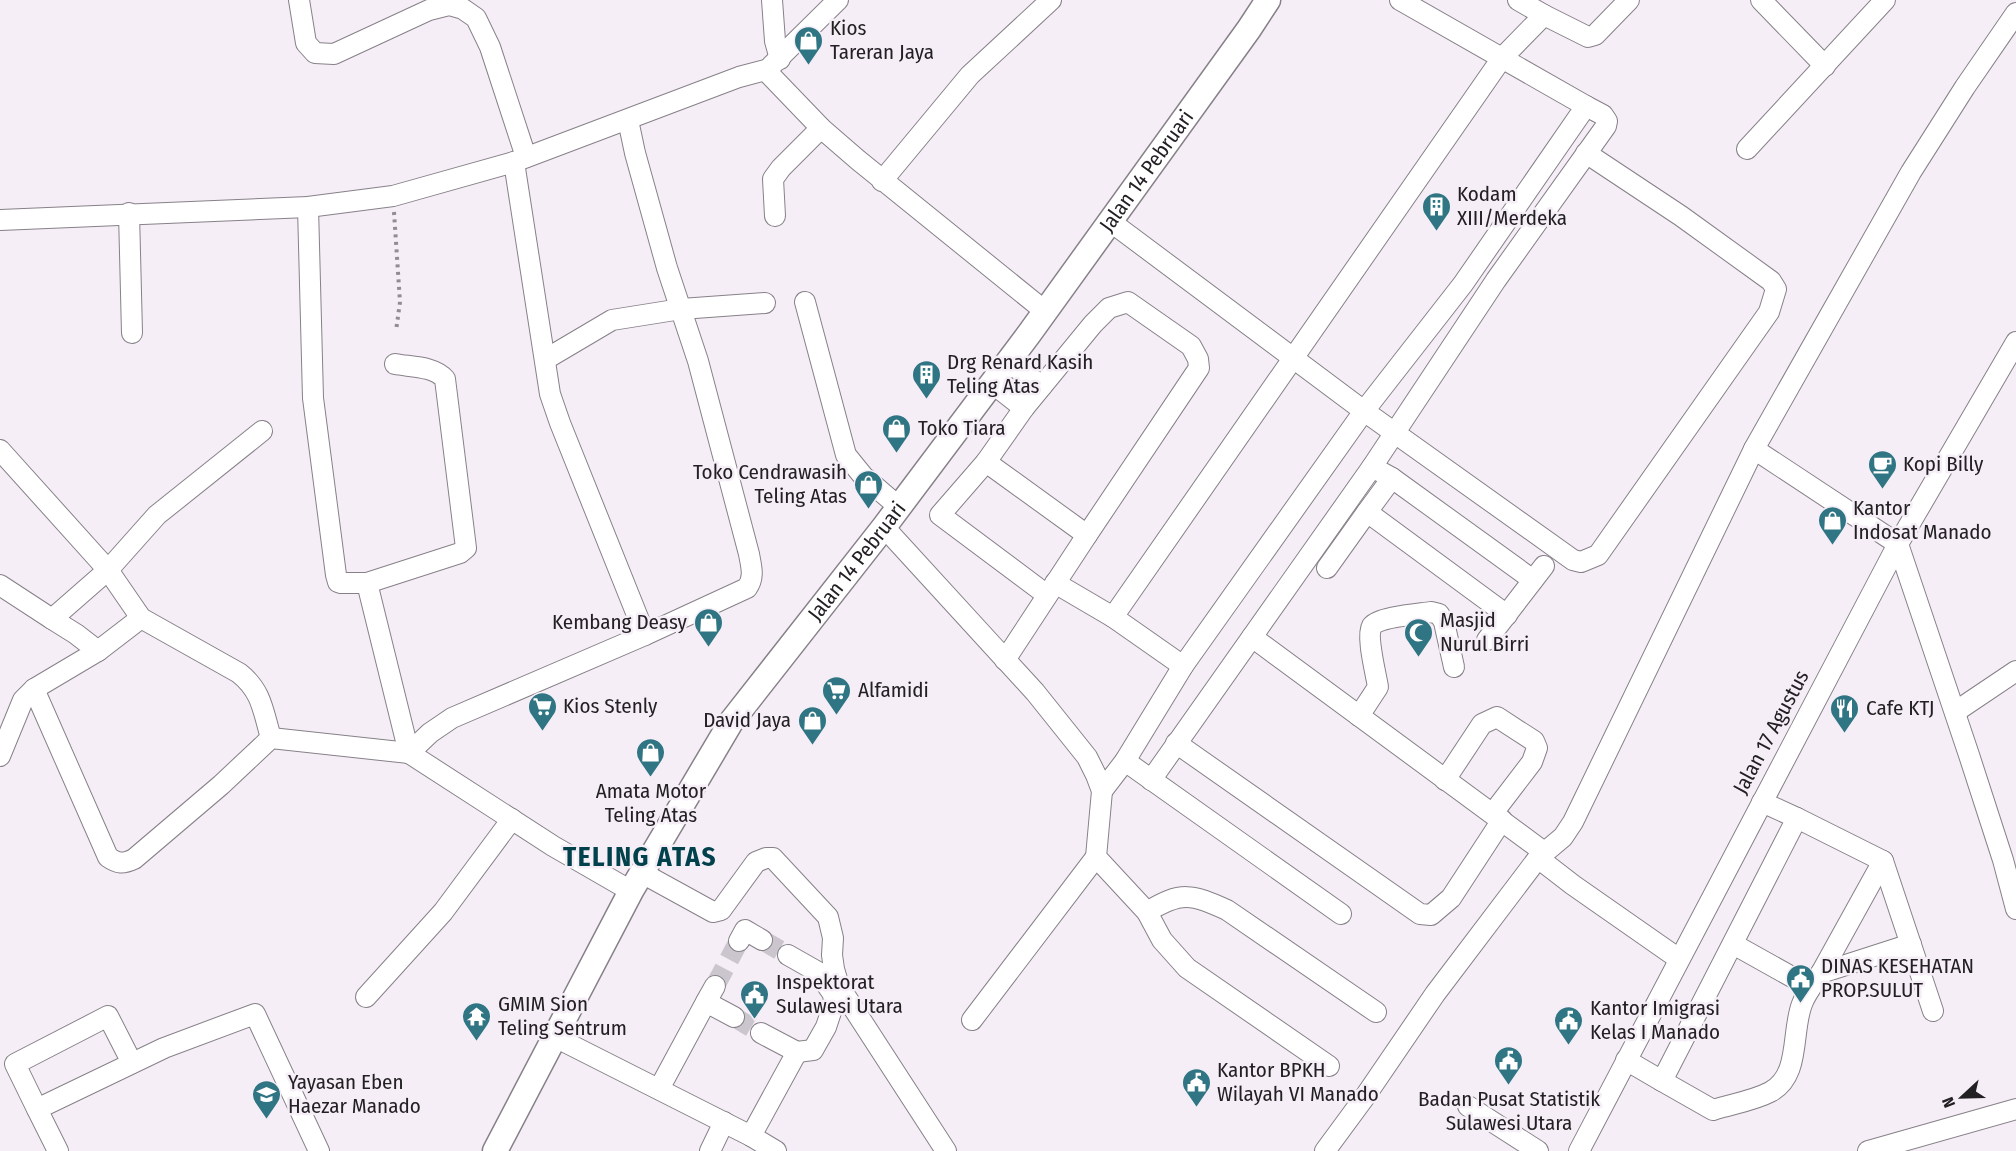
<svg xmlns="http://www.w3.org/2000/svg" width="2016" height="1151" viewBox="0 0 2016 1151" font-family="'Fira Sans Condensed',sans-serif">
<rect width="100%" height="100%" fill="#f5eef7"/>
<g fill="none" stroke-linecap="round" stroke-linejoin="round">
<g stroke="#cbc5cd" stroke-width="20" stroke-dasharray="20 10" stroke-linecap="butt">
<polyline points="762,940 788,955"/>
<polyline points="715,986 739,941"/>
<polyline points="734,1017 761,1033"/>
</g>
<defs>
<g id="minor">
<polyline points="299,0 306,43 315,53 334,54 429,10 449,5 463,9 476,18 490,47 526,157"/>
<polyline points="772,0 775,41 780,59"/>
<polyline points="838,0 772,65 769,69 770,75 821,128 858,160 1046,312"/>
<polyline points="1518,0 1544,15"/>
<polyline points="1761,0 1825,66"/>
<polyline points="1747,149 1885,0"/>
<polyline points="514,162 550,394 560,423 645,635"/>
<polyline points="882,181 970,75 1051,0"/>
<polyline points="308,207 313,398 336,575 338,582 341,583 367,583 409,753 553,846 631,891"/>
<polyline points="129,213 132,333"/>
<polyline points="775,216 773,179 781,168 821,128"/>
<polyline points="0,220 308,207 393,196 514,162 739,77 769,69"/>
<polyline points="1111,222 1364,411 1573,560 1581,562 1598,555 1769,312 1776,289 1771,281 1681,216 1586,153"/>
<polyline points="805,302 846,455 863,476 899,507"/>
<polygon points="1128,302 1191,346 1198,359 1199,368 1087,535 986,462 1024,408 1093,324 1109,308"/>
<polyline points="546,359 612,320 681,309 765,303"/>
<polyline points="1008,362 1042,386"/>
<polyline points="992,383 1024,408"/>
<polyline points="1754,449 1898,544 1969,755 2003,860 2016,909"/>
<path d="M0 450 108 570 141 618 239 673C262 691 263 711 271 738"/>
<polyline points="986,462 940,515 1047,595"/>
<polyline points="1372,467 1392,478 1533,580"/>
<polyline points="1367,512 1392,478"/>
<polyline points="884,527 1035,692 1087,757 1096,775 1102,791 1096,857 1147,912 1162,940 1187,968 1329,1066"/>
<polyline points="1327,568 1367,512 1507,615"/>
<path d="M367 583 460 553 466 548 445 379C434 366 411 367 395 364"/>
<polyline points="1055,583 1113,617"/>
<polyline points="0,585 52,619"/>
<polyline points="1252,637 1544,852"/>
<polyline points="1487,640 1544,566"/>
<polyline points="98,651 141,618"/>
<polyline points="1005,660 1087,535"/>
<polyline points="1183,666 1113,617 1502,58 1544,15 1588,37 1595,35 1629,0"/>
<path d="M34 689 108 857C118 864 123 864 134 859L221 785 271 738 409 753 430 733 452 718 645 635 747 588C755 577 751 566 749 554L698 361 667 268 635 153 628 120"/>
<polyline points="1955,712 2016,671"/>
<path d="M1359 716 1378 687C1376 674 1366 636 1372 626 1379 617 1418 614 1431 612L1439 614 1444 622 1454 667"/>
<polyline points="1176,743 1420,914 1431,915 1451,898 1502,820"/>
<polyline points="0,756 23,700 34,689 98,651 76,634 52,619 108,570 157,515 262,431"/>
<polyline points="1151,780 1372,467 1496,280 1606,126 1607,121 1603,115 1586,106"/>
<polyline points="1445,780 1482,724 1497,717 1534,741 1537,748 1532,762 1493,813"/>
<polyline points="1102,791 1125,761"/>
<polyline points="1762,802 1797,818 1883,861 1933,1011"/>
<polyline points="1538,858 1573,885 1679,959"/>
<polyline points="642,873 713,912 721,910 756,862 766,858 773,858 828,917 833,938 832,955 834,969 839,986 946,1151"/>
<path d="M1147 912C1181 891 1192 894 1227 910L1376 1012"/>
<polyline points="1341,914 1125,761 1183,666 1364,411 1463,284 1586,106 1400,0"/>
<polyline points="739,941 745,930 762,940"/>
<polyline points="1733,944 1810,987"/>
<polyline points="788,955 818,972 833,994 834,1003 826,1027 813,1050 797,1052"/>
<polyline points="1821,973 1911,944"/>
<polyline points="366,997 443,912 512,819"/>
<polyline points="706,1002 715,986"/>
<polyline points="972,1020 1096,857"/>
<polyline points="555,1037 751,1136 776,1151"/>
<polyline points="1626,1060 1662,1081 1797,818"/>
<path d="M1662 1081 1713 1110C1731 1104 1753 1101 1770 1092 1801 1076 1791 1032 1802 1004 1806 993 1814 983 1821 973L1883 861"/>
<polyline points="659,1089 706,1002 734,1017"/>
<polyline points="1468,1106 1538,1151"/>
<polyline points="37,1109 15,1064 108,1016 132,1063"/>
<polyline points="751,1136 797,1052 761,1033"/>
<polyline points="58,1151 37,1109 164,1048 255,1014 319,1151"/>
<polyline points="710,1151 724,1122"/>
<polyline points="1325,1151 1364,1098 1435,994 1538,858 1563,837 1573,822 1754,449 1911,172 1965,87 2016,13"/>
<polyline points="1579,1151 1898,544 2016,342"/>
<polyline points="1868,1151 2016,1109"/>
</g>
<g id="major">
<path id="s1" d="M495 1151 631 891 731 722 884 527 1029 334 1249 29 1268 0"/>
</g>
</defs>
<use href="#minor" stroke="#878088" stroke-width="22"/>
<use href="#major" stroke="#878088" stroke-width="27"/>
<polyline stroke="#918c92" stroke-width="4" stroke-dasharray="3 4.5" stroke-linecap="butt" points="394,212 400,302 396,331"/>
<use href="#minor" stroke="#fff" stroke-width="20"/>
<use href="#major" stroke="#fff" stroke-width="24"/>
</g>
<defs>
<symbol id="shop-pin" viewBox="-11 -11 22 30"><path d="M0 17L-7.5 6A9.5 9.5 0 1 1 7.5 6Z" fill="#307583" stroke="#f5eef7"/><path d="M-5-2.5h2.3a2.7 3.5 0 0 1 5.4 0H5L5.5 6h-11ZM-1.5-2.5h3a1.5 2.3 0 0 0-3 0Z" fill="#fff"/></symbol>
<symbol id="building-pin" viewBox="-11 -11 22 30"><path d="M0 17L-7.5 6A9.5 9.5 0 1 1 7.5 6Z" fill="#307583" stroke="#f5eef7"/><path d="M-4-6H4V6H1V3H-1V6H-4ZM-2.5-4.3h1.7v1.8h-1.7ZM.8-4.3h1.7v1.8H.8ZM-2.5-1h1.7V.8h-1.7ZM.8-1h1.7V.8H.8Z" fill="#fff"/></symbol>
<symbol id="cafe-pin" viewBox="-11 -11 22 30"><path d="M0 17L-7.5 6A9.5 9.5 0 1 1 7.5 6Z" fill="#307583" stroke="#f5eef7"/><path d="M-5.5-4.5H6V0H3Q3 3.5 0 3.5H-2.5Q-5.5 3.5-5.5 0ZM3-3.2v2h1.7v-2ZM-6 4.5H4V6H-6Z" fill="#fff"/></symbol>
<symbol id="mosque-pin" viewBox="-11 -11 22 30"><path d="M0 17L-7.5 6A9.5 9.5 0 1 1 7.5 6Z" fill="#307583" stroke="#f5eef7"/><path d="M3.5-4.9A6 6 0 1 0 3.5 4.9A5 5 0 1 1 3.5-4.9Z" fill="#fff"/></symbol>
<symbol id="supermarket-pin" viewBox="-11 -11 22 30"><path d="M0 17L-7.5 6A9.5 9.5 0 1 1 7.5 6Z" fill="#307583" stroke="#f5eef7"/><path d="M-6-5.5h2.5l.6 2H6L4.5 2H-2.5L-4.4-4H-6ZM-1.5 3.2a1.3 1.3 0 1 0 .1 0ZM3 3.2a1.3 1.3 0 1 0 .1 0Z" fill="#fff"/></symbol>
<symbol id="restaurant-pin" viewBox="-11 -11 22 30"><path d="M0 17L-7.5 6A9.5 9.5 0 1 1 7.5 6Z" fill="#307583" stroke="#f5eef7"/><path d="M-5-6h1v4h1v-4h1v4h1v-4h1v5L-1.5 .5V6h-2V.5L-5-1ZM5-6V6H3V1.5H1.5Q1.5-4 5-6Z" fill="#fff"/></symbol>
<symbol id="civic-pin" viewBox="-11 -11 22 30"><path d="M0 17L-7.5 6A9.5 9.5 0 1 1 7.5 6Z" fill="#307583" stroke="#f5eef7"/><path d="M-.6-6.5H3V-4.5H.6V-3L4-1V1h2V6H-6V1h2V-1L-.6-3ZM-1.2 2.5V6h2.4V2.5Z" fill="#fff"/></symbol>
<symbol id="temple-pin" viewBox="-11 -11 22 30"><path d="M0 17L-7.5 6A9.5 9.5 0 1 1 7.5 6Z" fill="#307583" stroke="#f5eef7"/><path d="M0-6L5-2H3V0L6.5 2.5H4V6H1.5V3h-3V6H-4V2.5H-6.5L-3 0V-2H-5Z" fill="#fff"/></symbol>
<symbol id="school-pin" viewBox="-11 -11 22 30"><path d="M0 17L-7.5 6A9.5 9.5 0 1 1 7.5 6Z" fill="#307583" stroke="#f5eef7"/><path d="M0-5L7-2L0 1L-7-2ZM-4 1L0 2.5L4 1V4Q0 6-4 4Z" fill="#fff"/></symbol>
</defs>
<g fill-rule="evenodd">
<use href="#shop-pin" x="792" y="24" width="33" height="45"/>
<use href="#building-pin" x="1420" y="190" width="33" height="45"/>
<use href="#building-pin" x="910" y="358" width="33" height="45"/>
<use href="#shop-pin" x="880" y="412" width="33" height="45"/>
<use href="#cafe-pin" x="1866" y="448" width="33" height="45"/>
<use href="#shop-pin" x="852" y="468" width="33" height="45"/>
<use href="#shop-pin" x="1816" y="504" width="33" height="45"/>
<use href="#shop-pin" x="692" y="606" width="33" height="45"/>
<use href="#mosque-pin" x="1402" y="616" width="33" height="45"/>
<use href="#supermarket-pin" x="820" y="674" width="33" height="45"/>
<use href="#supermarket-pin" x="526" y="690" width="33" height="45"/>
<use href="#restaurant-pin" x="1828" y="692" width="33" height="45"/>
<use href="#shop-pin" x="796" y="704" width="33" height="45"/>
<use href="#shop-pin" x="634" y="736" width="33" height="45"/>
<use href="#civic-pin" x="1784" y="962" width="33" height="45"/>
<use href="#civic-pin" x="738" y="978" width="33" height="45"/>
<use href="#temple-pin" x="460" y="1000" width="33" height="45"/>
<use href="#civic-pin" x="1552" y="1004" width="33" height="45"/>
<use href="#civic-pin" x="1492" y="1044" width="33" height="45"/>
<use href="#civic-pin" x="1180" y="1066" width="33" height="45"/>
<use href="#school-pin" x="250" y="1078" width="33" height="45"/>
</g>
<g text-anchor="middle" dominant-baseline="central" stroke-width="5" stroke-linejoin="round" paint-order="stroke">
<g font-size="21" fill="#232023" stroke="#f5eef7" text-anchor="start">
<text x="830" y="28">Kios<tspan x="830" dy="24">Tareran Jaya</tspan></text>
<text x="1457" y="194">Kodam<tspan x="1457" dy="24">XIII/Merdeka</tspan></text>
<text x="947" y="362">Drg Renard Kasih<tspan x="947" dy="24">Teling Atas</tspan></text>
<text x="918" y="428">Toko Tiara</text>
<text x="1903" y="464">Kopi Billy</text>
<text x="847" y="472" text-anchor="end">Toko Cendrawasih<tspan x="847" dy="24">Teling Atas</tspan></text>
<text x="1853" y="508">Kantor<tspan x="1853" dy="24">Indosat Manado</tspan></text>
<text x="1440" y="620">Masjid<tspan x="1440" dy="24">Nurul Birri</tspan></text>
<text x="687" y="622" text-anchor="end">Kembang Deasy</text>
<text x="858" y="690">Alfamidi</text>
<text x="563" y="706">Kios Stenly</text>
<text x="1866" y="708">Cafe KTJ</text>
<text x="791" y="720" text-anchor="end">David Jaya</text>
<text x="651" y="791" text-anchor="middle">Amata Motor<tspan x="651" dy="24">Teling Atas</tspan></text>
<text x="1821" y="966">DINAS KESEHATAN<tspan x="1821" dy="24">PROP.SULUT</tspan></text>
<text x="776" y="982">Inspektorat<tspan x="776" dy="24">Sulawesi Utara</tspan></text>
<text x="498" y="1004">GMIM Sion<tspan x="498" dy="24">Teling Sentrum</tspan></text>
<text x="1590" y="1008">Kantor Imigrasi<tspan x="1590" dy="24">Kelas I Manado</tspan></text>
<text x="1217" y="1070">Kantor BPKH<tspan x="1217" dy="24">Wilayah VI Manado</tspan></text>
<text x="288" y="1082">Yayasan Eben<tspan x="288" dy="24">Haezar Manado</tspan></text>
<text x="1509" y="1099" text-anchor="middle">Badan Pusat Statistik<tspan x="1509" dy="24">Sulawesi Utara</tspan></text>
</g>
<g font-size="21" fill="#232023" stroke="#f5eef7">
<text stroke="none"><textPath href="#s1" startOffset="1180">Jalan 14 Pebruari</textPath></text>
<text stroke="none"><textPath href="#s1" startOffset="694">Jalan 14 Pebruari</textPath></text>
<text transform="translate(1771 732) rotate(-62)">Jalan 17 Agustus</text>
</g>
<g font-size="27" font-weight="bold" letter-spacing="1.5" fill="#00414b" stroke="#f5eef7">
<text x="640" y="857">TELING ATAS</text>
</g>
</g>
<g transform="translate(1962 1097) rotate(248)" stroke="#f5eef7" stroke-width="4.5" paint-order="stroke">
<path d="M0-4.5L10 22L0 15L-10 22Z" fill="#232023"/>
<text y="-9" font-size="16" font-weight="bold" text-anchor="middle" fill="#232023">N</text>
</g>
</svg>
